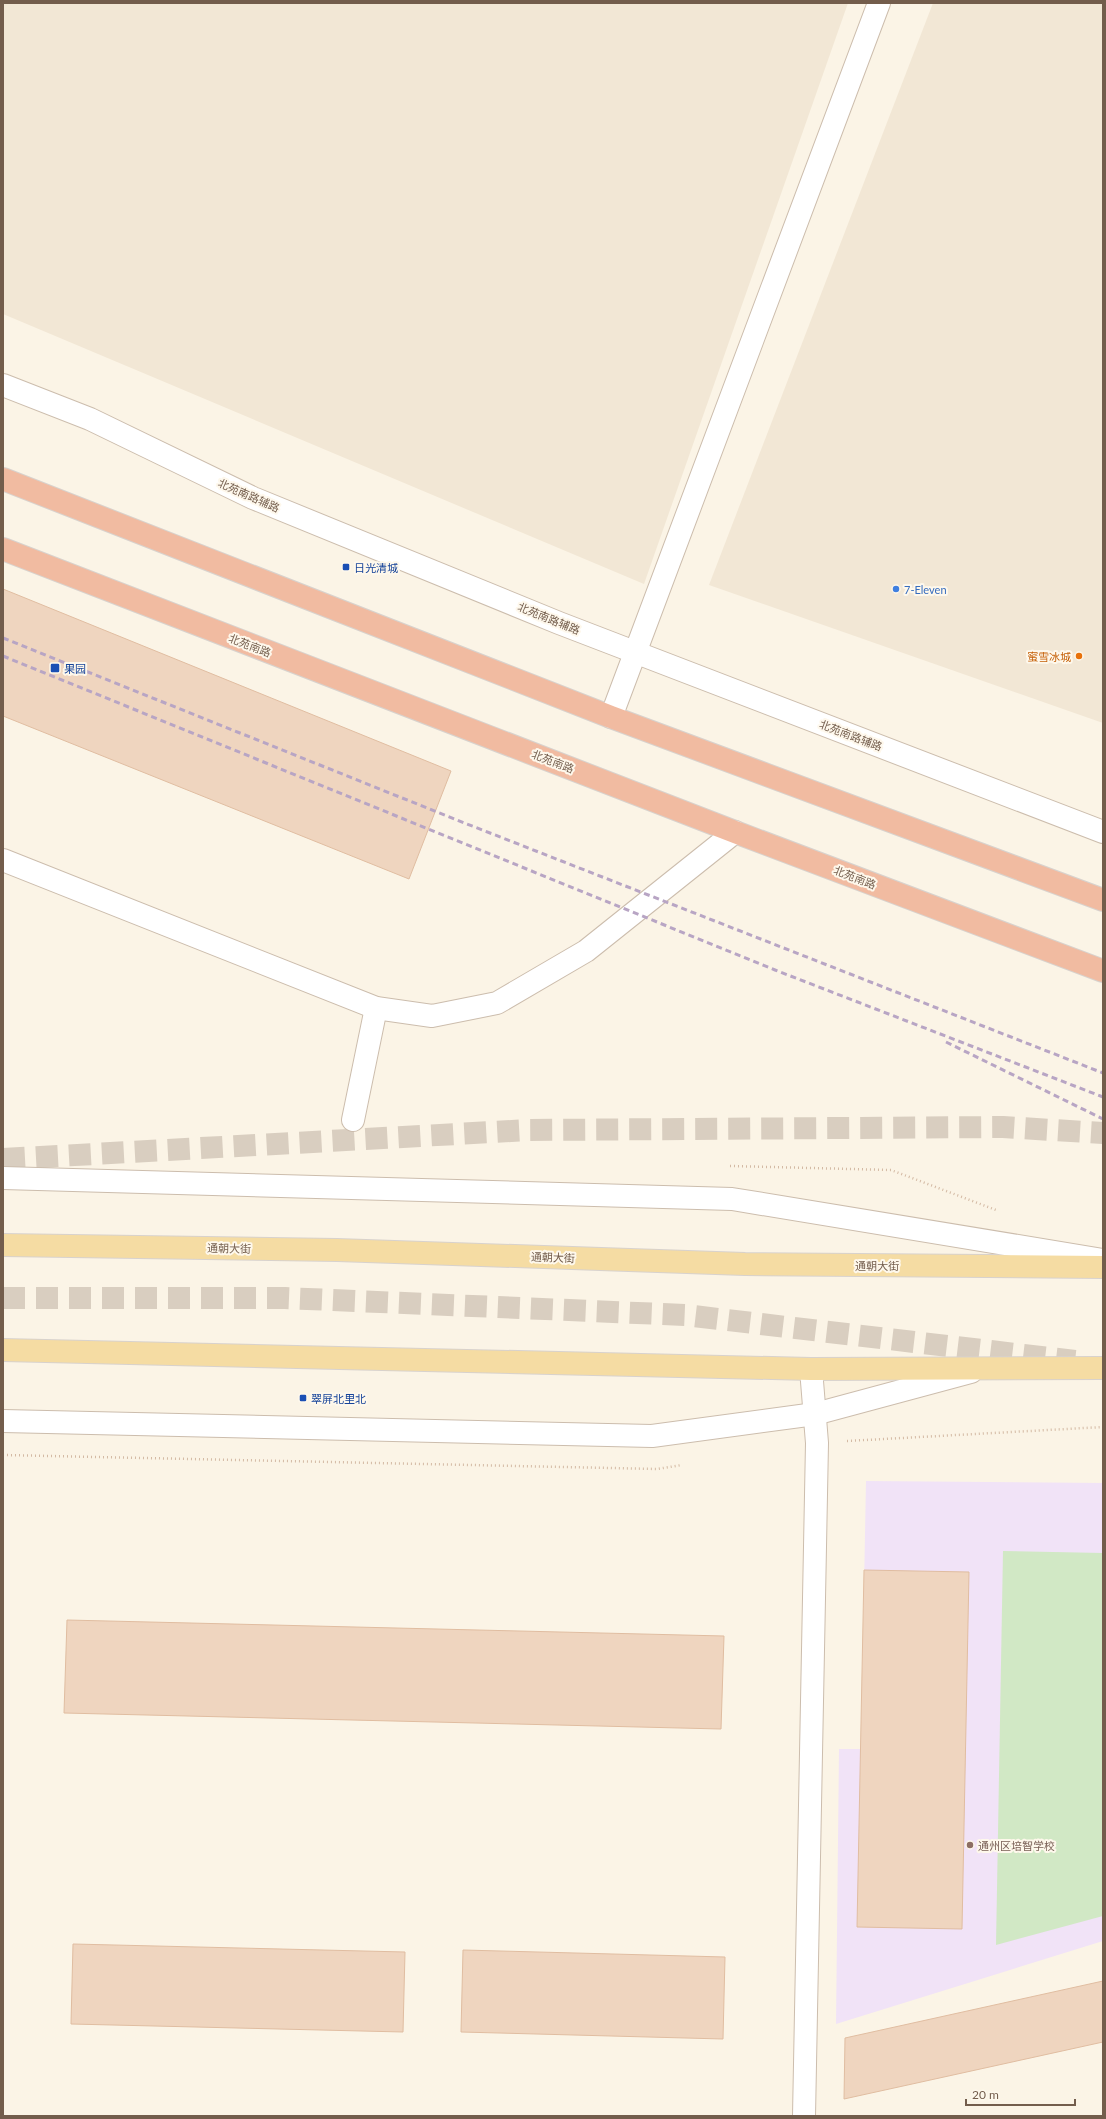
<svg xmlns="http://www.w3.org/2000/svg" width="1106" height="2119" viewBox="0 0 1106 2119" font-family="Lato,'Noto Sans SC',sans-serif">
<rect width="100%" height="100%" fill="#fbf4e6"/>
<g fill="#f2e7d5">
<polygon points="3,3 848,3 644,584 3,314"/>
<polygon points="933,3 1103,3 1103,723 709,585"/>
</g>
<polygon fill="#f1e3f7" points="866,1481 1103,1483 1103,1941 836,2024 839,1749 861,1749"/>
<polygon fill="#d1e8c5" points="1003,1551 1103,1553 1103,1916 996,1945"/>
<g fill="#efd5bf" stroke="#e0bda1">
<polygon points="3,589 451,771 409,879 3,716"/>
<polygon points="864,1570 969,1572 962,1929 857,1927"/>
<polygon points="67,1620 724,1636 721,1729 64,1713"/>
<polygon points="73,1944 405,1952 403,2032 71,2024"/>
<polygon points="463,1950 725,1957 723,2039 461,2032"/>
<polygon points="1103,1981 1103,2042 844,2099 845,2038"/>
</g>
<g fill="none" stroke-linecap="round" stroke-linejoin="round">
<g stroke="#d9cec0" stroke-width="22" stroke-dasharray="22 11" stroke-linecap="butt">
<polyline points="3,1159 529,1130 1003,1127 1103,1133"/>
<polyline points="3,1298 285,1298 685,1315 1075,1361"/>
</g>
<defs>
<g id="minor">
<polyline points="3,385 90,419 253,498 559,623 1103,832"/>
<polyline points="611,717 879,3"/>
<polyline points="3,860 376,1008 432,1016 497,1003 586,951 735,832"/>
<polyline points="353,1120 376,1008"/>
<polyline points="3,1178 732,1199 1103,1260"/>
<polyline points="3,1421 652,1436 815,1414 971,1372"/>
<polyline points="804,2116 817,1443 811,1369"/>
</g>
<g id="major">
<polyline points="3,1245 337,1250 745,1264 1103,1267"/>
<polyline points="3,1350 811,1369 1103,1368"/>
</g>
<g id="highway">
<polyline points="3,479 611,717 1103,900"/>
<polyline points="3,549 735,832 1103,971"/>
</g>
</defs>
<use href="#minor" stroke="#ccbdad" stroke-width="24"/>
<use href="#major" stroke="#d8d2cd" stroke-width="24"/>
<use href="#highway" stroke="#d8d2cd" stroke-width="24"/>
<g stroke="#d3b9a3" stroke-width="2.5" stroke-dasharray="1 3" stroke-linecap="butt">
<polyline points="730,1166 891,1170 996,1210"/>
<polyline points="847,1441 1103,1427"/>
<polyline points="3,1455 657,1469 682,1465"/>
</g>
<use href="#minor" stroke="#fff" stroke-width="22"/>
<use href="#major" stroke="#f5dca3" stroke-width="22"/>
<use href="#highway" stroke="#f1bba1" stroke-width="22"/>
<g stroke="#b8a5c4" stroke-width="3" stroke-dasharray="6 4" stroke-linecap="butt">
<polyline points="3,638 467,824 1103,1073"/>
<polyline points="3,656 775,970 1103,1097"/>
<polyline points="946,1042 1103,1119"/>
</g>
</g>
<g fill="#1a4fb4" stroke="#fef8ec" stroke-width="1.5">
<rect x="342" y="563" width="8" height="8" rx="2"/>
<rect x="50" y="663" width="10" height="10" rx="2"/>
<rect x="299" y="1394" width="8" height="8" rx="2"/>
</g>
<circle fill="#3f7fe0" stroke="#fef8ec" stroke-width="1.5" cx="896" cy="589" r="4"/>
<circle fill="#e8710a" stroke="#fef8ec" stroke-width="1.5" cx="1079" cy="656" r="4"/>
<circle fill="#8d6e63" stroke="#fef8ec" stroke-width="1.5" cx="970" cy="1845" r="4"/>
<g text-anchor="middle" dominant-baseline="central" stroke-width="4" stroke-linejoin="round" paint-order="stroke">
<g font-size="11" fill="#735d4c" stroke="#fef8ec">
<text transform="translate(249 495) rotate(24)">北苑南路辅路</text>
<text transform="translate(549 618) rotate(22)">北苑南路辅路</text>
<text transform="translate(250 645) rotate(21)">北苑南路</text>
<text transform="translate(851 735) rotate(21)">北苑南路辅路</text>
<text transform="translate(553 761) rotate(21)">北苑南路</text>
<text transform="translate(855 877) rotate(21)">北苑南路</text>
<text transform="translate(229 1248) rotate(1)">通朝大街</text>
<text transform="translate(553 1257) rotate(2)">通朝大街</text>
<text x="877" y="1265">通朝大街</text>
</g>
<g font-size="11" fill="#164399" stroke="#fef8ec" text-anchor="start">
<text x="354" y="567">日光清城</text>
<text x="64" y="668">果园</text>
<text x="311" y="1398">翠屏北里北</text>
</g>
<g font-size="11" fill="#366cbe" stroke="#fef8ec" text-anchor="start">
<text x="904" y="589">7-Eleven</text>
</g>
<g font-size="11" fill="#c56008" stroke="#fef8ec" text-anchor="end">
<text x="1071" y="656">蜜雪冰城</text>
</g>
<g font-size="11" fill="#785e54" stroke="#fef8ec" text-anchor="start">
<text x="978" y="1845">通州区培智学校</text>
</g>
</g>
<rect width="1106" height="2119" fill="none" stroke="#735d4c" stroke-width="8"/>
<path d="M966 2099v6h109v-6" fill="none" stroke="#735d4c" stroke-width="2"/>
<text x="972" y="2099" font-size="12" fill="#735d4c" stroke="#fef8ec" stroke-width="3" paint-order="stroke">20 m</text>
</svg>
